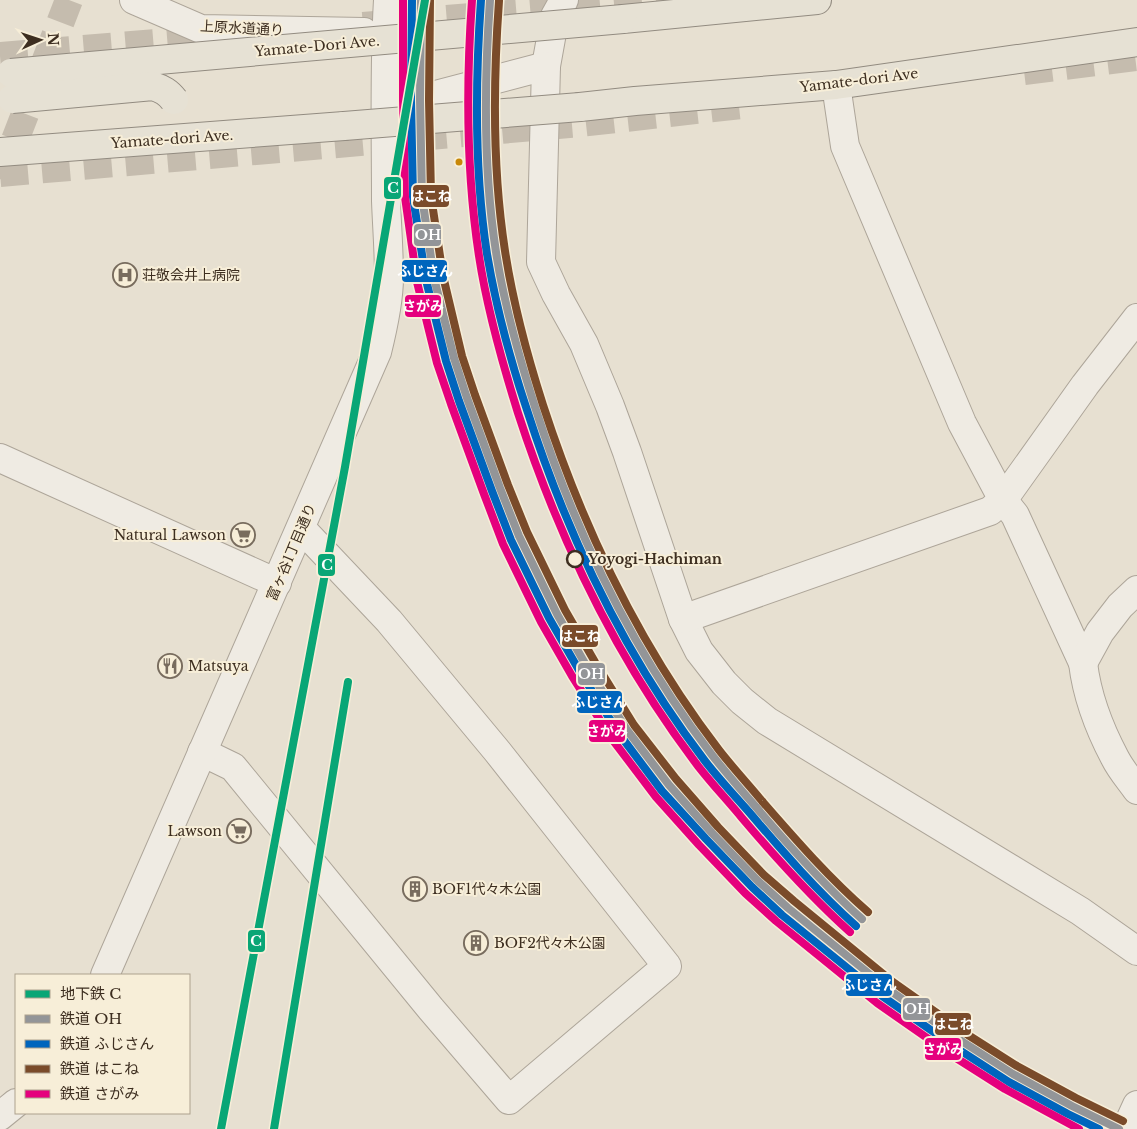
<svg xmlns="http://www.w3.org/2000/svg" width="1137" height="1129" viewBox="0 0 1137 1129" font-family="'Libre Baskerville','Noto Sans JP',serif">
<rect width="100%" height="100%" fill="#e7e0d1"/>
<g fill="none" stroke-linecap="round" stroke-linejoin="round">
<polyline stroke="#c5bcae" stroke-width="28" stroke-dasharray="28 14" stroke-linecap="butt" points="0,179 69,0"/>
<g stroke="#c5bcae" stroke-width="28" stroke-dasharray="28 14" stroke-linecap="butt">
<polyline points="363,26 580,8 663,0"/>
<polyline points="0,56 228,37"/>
<polyline points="1024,71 1137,57"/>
<polyline points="0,173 581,123 741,105"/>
</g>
<defs>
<g id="minor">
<polyline points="134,0 201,29 364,32"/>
<polyline points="564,0 555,16 546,66 541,262 556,294 584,344 610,406 627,452 683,619 699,651 724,683 742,701 767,721 1080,911 1137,951"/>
<path d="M836 85 845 146 962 423 1003 500 1015 515 1083 663C1087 696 1099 728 1115 758 1121 770 1130 780 1137 790"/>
<polyline points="386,108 546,66"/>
<polyline points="0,458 277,583"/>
<polyline points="683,619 990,511 1003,500 1085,385 1137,318"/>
<polyline points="1083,663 1100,632 1120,606 1137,590"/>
<polyline points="202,752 233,767 431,1009 509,1100 667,966 497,751 389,621 301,528"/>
<path d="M105 975C195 767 287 560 377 352 383 328 389 302 389 277 389 252 387 227 386 201 386 134 384 67 388 0"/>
<polyline points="0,1116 16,1103"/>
<polyline points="1126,1129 1137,1105"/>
</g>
<g id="major">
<polyline points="623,19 817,0"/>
<polyline points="580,107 635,101 836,85 1137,42"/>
<polyline points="0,152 344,126"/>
</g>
</defs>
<use href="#minor" stroke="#ada599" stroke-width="30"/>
<use href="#major" stroke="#928b80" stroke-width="30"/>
<use href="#minor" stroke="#efebe3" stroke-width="28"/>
<use href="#major" stroke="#e6e1d4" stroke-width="28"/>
<defs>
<g id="major-bridge">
<polyline points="11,73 623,19"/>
<path d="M12 99 153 86C162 89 168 92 174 100"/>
<polyline points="344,126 580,107"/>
</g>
</defs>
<use href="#major-bridge" stroke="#928b80" stroke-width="30" stroke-linecap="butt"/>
<use href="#major-bridge" stroke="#e6e1d4" stroke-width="28"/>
<defs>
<g id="rail-1">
<polyline points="421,0 420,100 422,197 434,278 454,358 467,398 500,488 519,536 557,614 587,667 627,730 669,785 712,833 758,881 788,908 888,989 963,1042 1013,1074 1072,1106 1119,1129"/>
<path d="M490 0C484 84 483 169 496 252 504 305 519 357 535 407 575 532 633 652 712 755 726 773 741 790 756 807 789 846 823 884 862 919"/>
</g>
<g id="rail-2">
<polyline points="412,0 411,100 413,197 426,280 446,361 459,401 492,491 511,540 549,618 580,672 620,735 662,791 706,839 752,887 782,915 882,996 958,1049 1009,1082 1068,1114 1099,1129"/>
<path d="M481 0C475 85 474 170 487 254 496 307 510 359 527 410 567 535 625 656 705 761 719 779 734 795 749 812 783 852 817 891 856 926"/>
</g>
<g id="rail-3">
<polyline points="430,0 429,100 431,196 443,276 462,356 475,395 508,485 527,532 565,610 595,662 634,725 676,779 718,827 764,875 794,901 893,982 968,1035 1017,1066 1076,1098 1123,1121"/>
<path d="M499 1C493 84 492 168 505 251 513 303 527 355 543 405 583 528 640 647 719 750 733 768 748 784 762 801 796 840 829 878 868 912"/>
</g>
<g id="rail-4">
<polyline points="403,0 403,100 405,197 417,282 437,363 451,404 484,494 503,544 541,622 572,676 612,739 656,797 699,845 745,893 776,921 877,1003 953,1056 1005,1089 1079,1129"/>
<path d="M472 0C466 85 466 171 479 256 487 309 502 362 518 413 559 539 618 661 698 766 712 784 728 801 742 818 776 858 811 897 850 932"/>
</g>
</defs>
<use href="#rail-1" stroke="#f7eed8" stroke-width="11"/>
<use href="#rail-2" stroke="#f7eed8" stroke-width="11"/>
<use href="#rail-3" stroke="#f7eed8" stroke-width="11"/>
<use href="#rail-4" stroke="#f7eed8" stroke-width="11"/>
<use href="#rail-1" stroke="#939598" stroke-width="8"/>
<use href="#rail-2" stroke="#0065bd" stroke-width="8"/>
<use href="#rail-3" stroke="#7a4b2a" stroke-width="8"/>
<use href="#rail-4" stroke="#e5007d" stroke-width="8"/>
<defs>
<g id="metro-1">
<polyline points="221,1129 345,467 425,0"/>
<polyline points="274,1129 348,682"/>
</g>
</defs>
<use href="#metro-1" stroke="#f7eed8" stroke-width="11"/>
<use href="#metro-1" stroke="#09a676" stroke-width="8"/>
</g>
<defs>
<symbol id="hospital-ring" viewBox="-11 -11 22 22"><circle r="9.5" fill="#f7eed8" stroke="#786c5e" stroke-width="1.5"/><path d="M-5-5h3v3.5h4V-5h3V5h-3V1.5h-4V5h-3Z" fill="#786c5e"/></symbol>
<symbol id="supermarket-ring" viewBox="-11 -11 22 22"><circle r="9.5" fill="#f7eed8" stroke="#786c5e" stroke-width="1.5"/><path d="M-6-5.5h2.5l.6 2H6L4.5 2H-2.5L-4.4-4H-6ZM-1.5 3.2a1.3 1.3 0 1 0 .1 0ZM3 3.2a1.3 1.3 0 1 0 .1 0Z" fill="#786c5e"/></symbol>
<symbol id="restaurant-ring" viewBox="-11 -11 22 22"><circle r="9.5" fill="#f7eed8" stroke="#786c5e" stroke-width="1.5"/><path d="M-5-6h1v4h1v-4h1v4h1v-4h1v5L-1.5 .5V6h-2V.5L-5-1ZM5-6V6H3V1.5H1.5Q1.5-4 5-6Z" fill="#786c5e"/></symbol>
<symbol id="building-ring" viewBox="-11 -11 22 22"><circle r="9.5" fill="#f7eed8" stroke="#786c5e" stroke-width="1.5"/><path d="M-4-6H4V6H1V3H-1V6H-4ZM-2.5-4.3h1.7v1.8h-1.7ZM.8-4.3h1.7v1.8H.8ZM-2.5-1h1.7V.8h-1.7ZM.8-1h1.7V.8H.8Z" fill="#786c5e"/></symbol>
</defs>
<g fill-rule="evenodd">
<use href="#hospital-ring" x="111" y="261" width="28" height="28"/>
<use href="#supermarket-ring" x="229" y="521" width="28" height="28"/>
<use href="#restaurant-ring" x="156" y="652" width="28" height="28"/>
<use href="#supermarket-ring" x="225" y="817" width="28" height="28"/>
<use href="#building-ring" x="401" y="875" width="28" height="28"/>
<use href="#building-ring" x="462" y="929" width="28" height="28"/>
</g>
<circle fill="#c88808" stroke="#f7eed8" stroke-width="2" cx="459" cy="162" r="4.5"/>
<circle fill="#f7eed8" stroke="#3d2e20" stroke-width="2.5" cx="575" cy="559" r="8"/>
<g text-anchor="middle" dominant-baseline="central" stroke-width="4" stroke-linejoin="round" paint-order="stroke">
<g font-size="14" fill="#3d2e20" stroke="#f7eed8">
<text transform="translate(242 28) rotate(3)">上原水道通り</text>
<text transform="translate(317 46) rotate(-5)">Yamate-Dori Ave.</text>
<text transform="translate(859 80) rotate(-7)">Yamate-dori Ave</text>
<text transform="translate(172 139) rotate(-4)">Yamate-dori Ave.</text>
<text transform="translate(291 552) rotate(-67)">富ヶ谷1丁目通り</text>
</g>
<g font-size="14" fill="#3d2e20" stroke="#f7eed8" text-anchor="start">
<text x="142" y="275">荘敬会井上病院</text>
<text x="226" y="535" text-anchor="end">Natural Lawson</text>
<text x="188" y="666">Matsuya</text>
<text x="222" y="831" text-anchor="end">Lawson</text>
<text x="432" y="889">BOF1代々木公園</text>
<text x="494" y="943">BOF2代々木公園</text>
</g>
<g font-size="14" font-weight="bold" fill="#3d2e20" stroke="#f7eed8" text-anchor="start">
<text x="588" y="559">Yoyogi-Hachiman</text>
</g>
</g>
<g stroke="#f7eed8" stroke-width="2">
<rect x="383" y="176" width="19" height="24" rx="5" fill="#09a676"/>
<rect x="412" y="184" width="38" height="24" rx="5" fill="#7a4b2a"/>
<rect x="413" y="223" width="29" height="24" rx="5" fill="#939598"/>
<rect x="401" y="259" width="47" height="24" rx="5" fill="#0065bd"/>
<rect x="404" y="294" width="38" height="24" rx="5" fill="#e5007d"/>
<rect x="317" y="553" width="19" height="24" rx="5" fill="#09a676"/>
<rect x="561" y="624" width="38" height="24" rx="5" fill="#7a4b2a"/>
<rect x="577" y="662" width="29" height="24" rx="5" fill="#939598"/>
<rect x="576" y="690" width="47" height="24" rx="5" fill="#0065bd"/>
<rect x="588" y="719" width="38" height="24" rx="5" fill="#e5007d"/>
<rect x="247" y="929" width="19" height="24" rx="5" fill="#09a676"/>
<rect x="845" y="973" width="48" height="24" rx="5" fill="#0065bd"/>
<rect x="902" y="997" width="29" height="24" rx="5" fill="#939598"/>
<rect x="934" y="1012" width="38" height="24" rx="5" fill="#7a4b2a"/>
<rect x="924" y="1037" width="38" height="24" rx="5" fill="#e5007d"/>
</g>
<g font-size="14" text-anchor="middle" font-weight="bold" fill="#fff">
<text x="393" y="193">C</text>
<text x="431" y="201">はこね</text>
<text x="428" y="240">OH</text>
<text x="425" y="276">ふじさん</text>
<text x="423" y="311">さがみ</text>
<text x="327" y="570">C</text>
<text x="580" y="641">はこね</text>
<text x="591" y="679">OH</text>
<text x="599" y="707">ふじさん</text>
<text x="607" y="736">さがみ</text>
<text x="256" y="946">C</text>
<text x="869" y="990">ふじさん</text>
<text x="917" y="1014">OH</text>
<text x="953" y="1029">はこね</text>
<text x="943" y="1054">さがみ</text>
</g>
<rect x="15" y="974" width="175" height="140" fill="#f7eed8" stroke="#ada18e"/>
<rect x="25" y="990" width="25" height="8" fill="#09a676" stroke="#ada18e"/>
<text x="60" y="999" font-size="15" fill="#3d2e20">地下鉄 C</text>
<rect x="25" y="1015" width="25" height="8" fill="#939598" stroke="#ada18e"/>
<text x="60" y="1024" font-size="15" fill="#3d2e20">鉄道 OH</text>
<rect x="25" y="1040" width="25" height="8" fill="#0065bd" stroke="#ada18e"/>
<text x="60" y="1049" font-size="15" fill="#3d2e20">鉄道 ふじさん</text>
<rect x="25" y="1065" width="25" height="8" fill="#7a4b2a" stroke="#ada18e"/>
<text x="60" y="1074" font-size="15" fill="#3d2e20">鉄道 はこね</text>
<rect x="25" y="1090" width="25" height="8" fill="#e5007d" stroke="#ada18e"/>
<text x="60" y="1099" font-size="15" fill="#3d2e20">鉄道 さがみ</text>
<g transform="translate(40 40) rotate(87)" stroke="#f7eed8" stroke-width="4" paint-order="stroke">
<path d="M0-4L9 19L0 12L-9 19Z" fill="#3d2e20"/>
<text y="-8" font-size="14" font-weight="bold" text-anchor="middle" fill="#3d2e20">N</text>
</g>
</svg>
